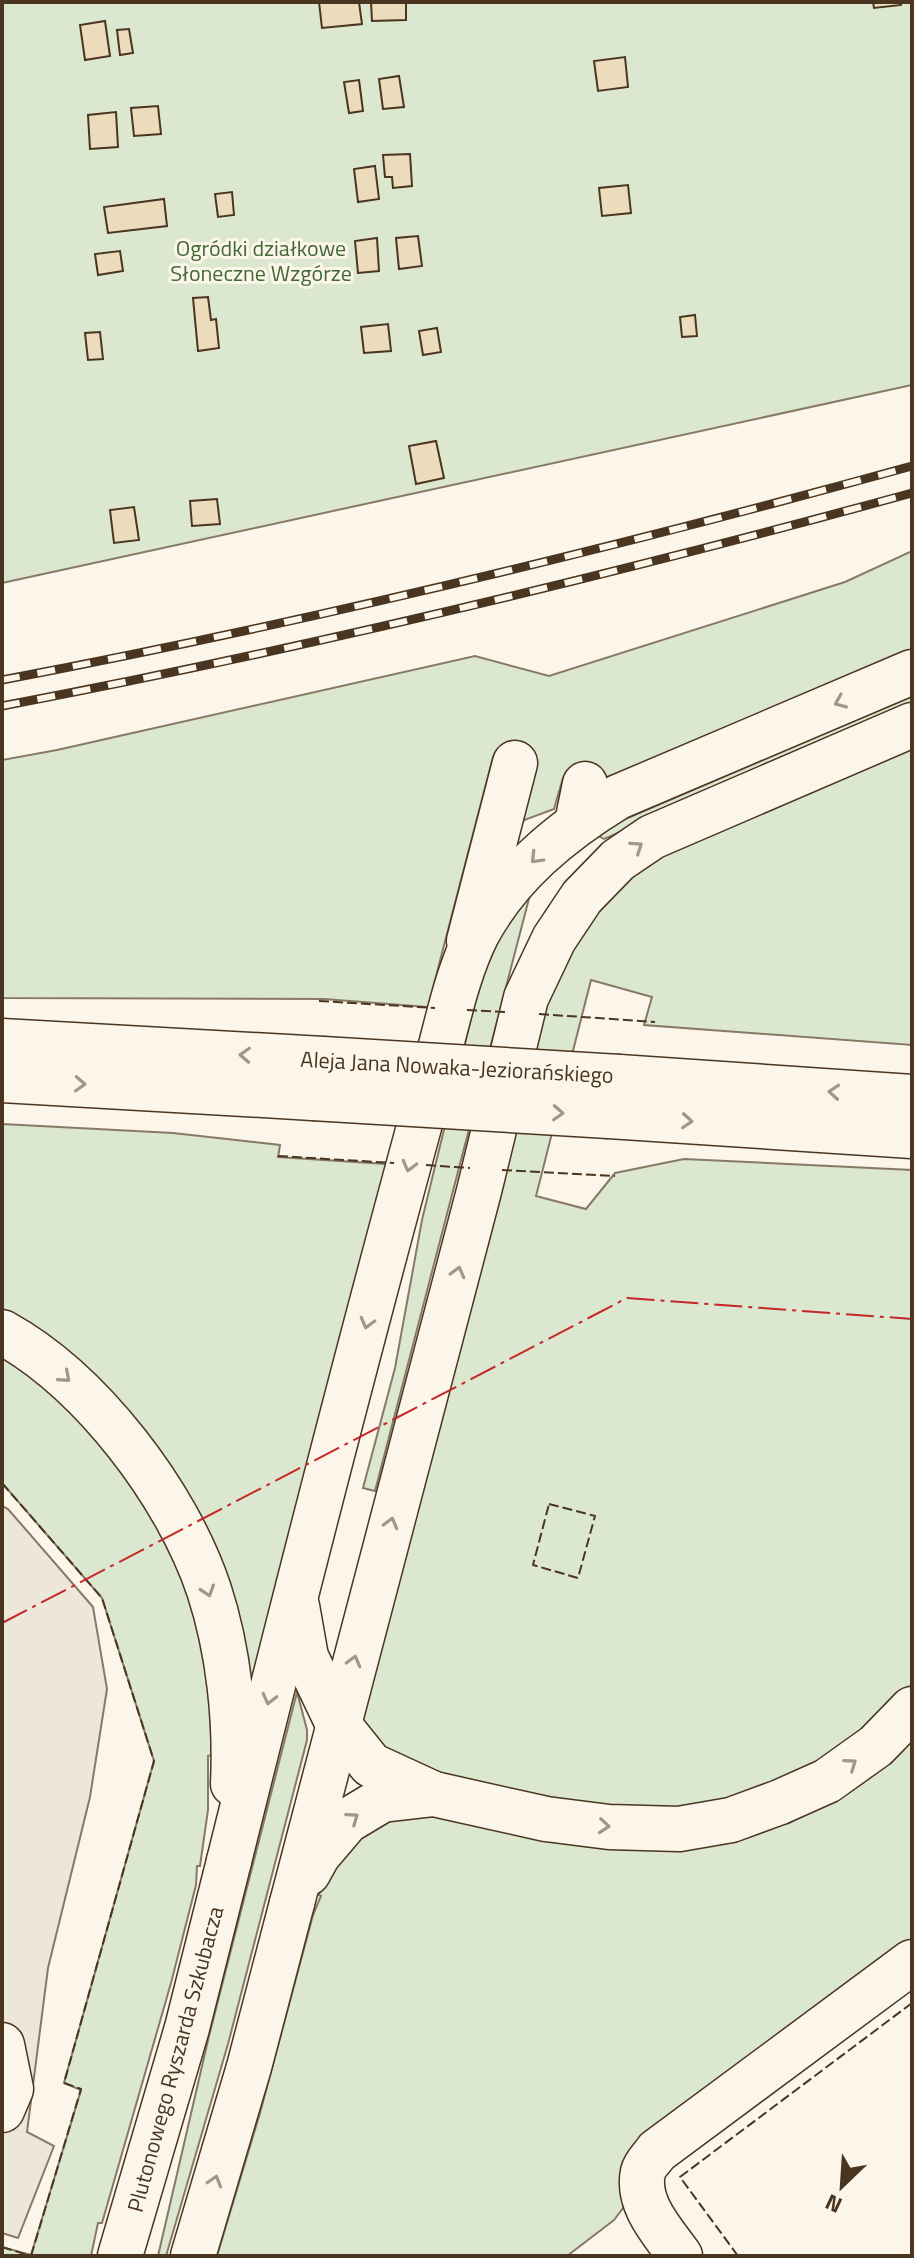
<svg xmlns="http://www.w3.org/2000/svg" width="914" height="2258" viewBox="0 0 914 2258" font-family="'Titillium Web',sans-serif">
<rect width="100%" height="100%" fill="#fbf6e9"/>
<g fill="#dce7d0" stroke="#887966" stroke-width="2">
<polygon points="2,2 912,2 912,385 2,583"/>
<polygon points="912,551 912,651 602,788 563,778 554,809 522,821 536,770 493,757 428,1007 324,999 2,998 2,760 57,750 475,656 549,676 845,582"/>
<polygon points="912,696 912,706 604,839 597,835 602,829"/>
<path d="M912 747V1045L644 1025 652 997 591 980 536 1196 586 1209 615 1173 684 1159 912 1170V1684L866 1733 797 1774 744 1795 674 1810 599 1811 426 1770 382 1753 358 1721 542 1018C554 988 564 954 583 927 604 897 634 873 666 854Z"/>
<polygon points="532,887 375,1491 363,1488 395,1368 422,1220 475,1002 496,938"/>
<polygon points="2,1124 173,1133 280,1145 278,1157 386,1164 251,1688 231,1600 2,1312"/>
<polygon points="2,1356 52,1392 105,1447 154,1515 197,1614 209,1686 212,1755 208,1756 208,1810 200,1866 197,1866 196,1885 171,1983 102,2223 98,2223 91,2256 2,2256 2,2247 31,2255 81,2090 64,2083 154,1761 102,1598 2,1483"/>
<polygon points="297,1692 307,1730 307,1740 228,2044 166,2256 158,2256 209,2036"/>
<polygon points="912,1740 912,1939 645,2139 628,2170 623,2208 614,2220 567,2256 217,2256 260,2113 313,1915 321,1896 319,1895 324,1881 359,1834 411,1812 707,1846 789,1823 848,1790 900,1753"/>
</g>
<polygon fill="#ede7d9" stroke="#887966" stroke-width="2" points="2,1506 8,1509 93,1607 107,1689 90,1797 48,1968 27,2132 54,2146 18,2238 2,2233"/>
<g fill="#ecdcbc" stroke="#4a3520" stroke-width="2">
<polygon points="319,2 359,2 362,24 322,28"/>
<polygon points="371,2 406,2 406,20 372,21"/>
<polygon points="873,2 900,2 901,5 874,8"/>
<polygon points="105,21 110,56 85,60 80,25"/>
<polygon points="129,29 133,53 120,55 117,30"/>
<polygon points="625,57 628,87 598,91 594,61"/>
<polygon points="399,76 404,107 383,109 379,79"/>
<polygon points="359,80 363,111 349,113 344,82"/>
<polygon points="158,106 161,134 134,136 131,108"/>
<polygon points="116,112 118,147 90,149 88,115"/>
<polygon points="410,154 412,186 393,188 392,177 385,177 383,155"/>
<polygon points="375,166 379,199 358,202 354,169"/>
<polygon points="628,185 631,213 602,216 599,188"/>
<polygon points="232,192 234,215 218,217 215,194"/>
<polygon points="164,199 167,226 108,233 104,207"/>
<polygon points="418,236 422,266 399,269 396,238"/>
<polygon points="377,238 379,271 358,273 355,241"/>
<polygon points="120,251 123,271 98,275 95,254"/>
<polygon points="208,297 211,320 216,319 219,348 198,351 193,298"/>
<polygon points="695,315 697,336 682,337 680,317"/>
<polygon points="388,324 391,351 364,353 361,327"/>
<polygon points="437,328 441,352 423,355 419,331"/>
<polygon points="100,332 103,359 88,360 85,333"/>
<polygon points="436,441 444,478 416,484 409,446"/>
<polygon points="217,499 220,524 192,526 190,501"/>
<polygon points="134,507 139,540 114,543 110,510"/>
</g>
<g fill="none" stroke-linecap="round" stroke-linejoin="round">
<defs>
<g id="minor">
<polyline points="577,823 585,784"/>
<polyline points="469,941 515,763"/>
<polyline points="2,2045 11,2089 2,2110"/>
<polyline points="120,2256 187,2028 229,1861"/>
<polyline points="193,2256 249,2067 292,1903"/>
<path d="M680 2256C663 2232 636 2204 643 2172 645 2164 653 2157 657 2151L912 1962"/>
</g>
<g id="major">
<polyline points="2,1041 323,1059"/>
<polyline points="619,1077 912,1097"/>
<polyline points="2,1080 313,1098"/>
<polyline points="609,1116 912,1136"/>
<path d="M2 1332C91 1381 177 1494 209 1590 229 1651 236 1721 233 1784"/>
<polyline points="297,1606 306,1657 338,1724 371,1765 434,1794"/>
<path d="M229 1861C283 1644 338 1428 396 1212 411 1158 425 1103 440 1049 450 1011 459 970 477 934 509 874 561 832 618 797L912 672"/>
<polyline points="308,1873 318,1855 347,1821 382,1800 434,1794 546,1819 609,1827 679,1829 731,1820 780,1802 827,1781 876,1746 912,1709"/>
<polyline points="292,1903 479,1191 526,998 554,939 582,897 618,860 652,837 912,725"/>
</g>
</defs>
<use href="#minor" stroke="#4a3520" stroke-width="47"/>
<use href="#major" stroke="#4a3520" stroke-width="47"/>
<use href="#minor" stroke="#fbf6e9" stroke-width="44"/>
<use href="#major" stroke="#fbf6e9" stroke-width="44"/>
<defs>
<g id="rail">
<path d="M2 680C308 622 611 549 912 466"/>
<path d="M2 706C308 648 612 575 912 493"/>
</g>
</defs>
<use href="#rail" stroke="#4a3520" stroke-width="9"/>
<use href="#rail" stroke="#fbf6e9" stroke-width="6" stroke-dasharray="18" stroke-linecap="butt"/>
<defs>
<g id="major-bridge">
<polyline points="323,1059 619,1077"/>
<polyline points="313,1098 609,1116"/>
</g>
</defs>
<use href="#major-bridge" stroke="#4a3520" stroke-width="47" stroke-linecap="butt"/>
<use href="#major-bridge" stroke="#fbf6e9" stroke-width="44"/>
<g stroke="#4a3520" stroke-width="2" stroke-dasharray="10 4" stroke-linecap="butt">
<polyline points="319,1001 435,1008"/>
<polyline points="467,1010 507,1012"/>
<polyline points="539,1014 655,1022"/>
<polyline points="278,1156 394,1163"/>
<polyline points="426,1165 470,1168"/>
<polyline points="502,1170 615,1176"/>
<polyline points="2,1483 102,1598 154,1761 64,2083 81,2089 31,2256"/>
<polygon points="549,1504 595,1516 578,1578 533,1565"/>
<polyline points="2,2247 31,2256"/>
<polyline points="738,2256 680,2177 912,2003"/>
</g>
<polyline stroke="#c62828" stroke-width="2" stroke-dasharray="28 6 4 6" stroke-linecap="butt" points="2,1623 627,1298 912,1319"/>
</g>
<defs><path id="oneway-chevron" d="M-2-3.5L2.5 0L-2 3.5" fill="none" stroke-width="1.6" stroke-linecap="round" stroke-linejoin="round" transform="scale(2)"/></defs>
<g stroke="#a29684">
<use href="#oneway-chevron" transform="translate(840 702) rotate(157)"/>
<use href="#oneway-chevron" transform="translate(637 847) rotate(-34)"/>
<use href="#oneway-chevron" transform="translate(536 858) rotate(134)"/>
<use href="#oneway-chevron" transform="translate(245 1055) rotate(-177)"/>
<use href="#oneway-chevron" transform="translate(80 1084) rotate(3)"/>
<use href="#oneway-chevron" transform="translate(834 1092) rotate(-176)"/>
<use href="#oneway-chevron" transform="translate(558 1113) rotate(3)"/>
<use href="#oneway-chevron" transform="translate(687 1121) rotate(4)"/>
<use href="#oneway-chevron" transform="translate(409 1166) rotate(105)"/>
<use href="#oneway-chevron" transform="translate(458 1272) rotate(-75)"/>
<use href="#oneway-chevron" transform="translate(367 1323) rotate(105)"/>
<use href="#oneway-chevron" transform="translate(65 1377) rotate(41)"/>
<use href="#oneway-chevron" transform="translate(391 1523) rotate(-75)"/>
<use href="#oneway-chevron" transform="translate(208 1591) rotate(72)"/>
<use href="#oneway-chevron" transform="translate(354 1661) rotate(-75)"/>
<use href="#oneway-chevron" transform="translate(269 1699) rotate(104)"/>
<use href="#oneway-chevron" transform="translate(851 1764) rotate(-35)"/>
<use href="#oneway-chevron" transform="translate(353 1818) rotate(-35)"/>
<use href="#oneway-chevron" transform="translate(604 1826) rotate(5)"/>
<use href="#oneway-chevron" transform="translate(215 2181) rotate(-73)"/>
</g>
<g text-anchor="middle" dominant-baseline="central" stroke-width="6" stroke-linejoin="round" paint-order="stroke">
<g font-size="22" fill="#436837" stroke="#fbf6e9">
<text x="261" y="248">Ogródki działkowe<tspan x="261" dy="25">Słoneczne Wzgórze</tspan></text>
</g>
<g font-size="22" fill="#4a3520" stroke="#fbf6e9">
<text transform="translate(457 1067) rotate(3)">Aleja Jana Nowaka-Jeziorańskiego</text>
<text transform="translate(175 2059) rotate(-75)">Plutonowego Ryszarda Szkubacza</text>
</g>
</g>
<rect width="914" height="2258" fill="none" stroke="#4a3520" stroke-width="8"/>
<g transform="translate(842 2186) rotate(205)" stroke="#fbf6e9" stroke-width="6" paint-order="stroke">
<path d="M0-6L14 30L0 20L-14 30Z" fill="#4a3520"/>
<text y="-12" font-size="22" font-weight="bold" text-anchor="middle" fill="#4a3520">N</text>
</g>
</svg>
